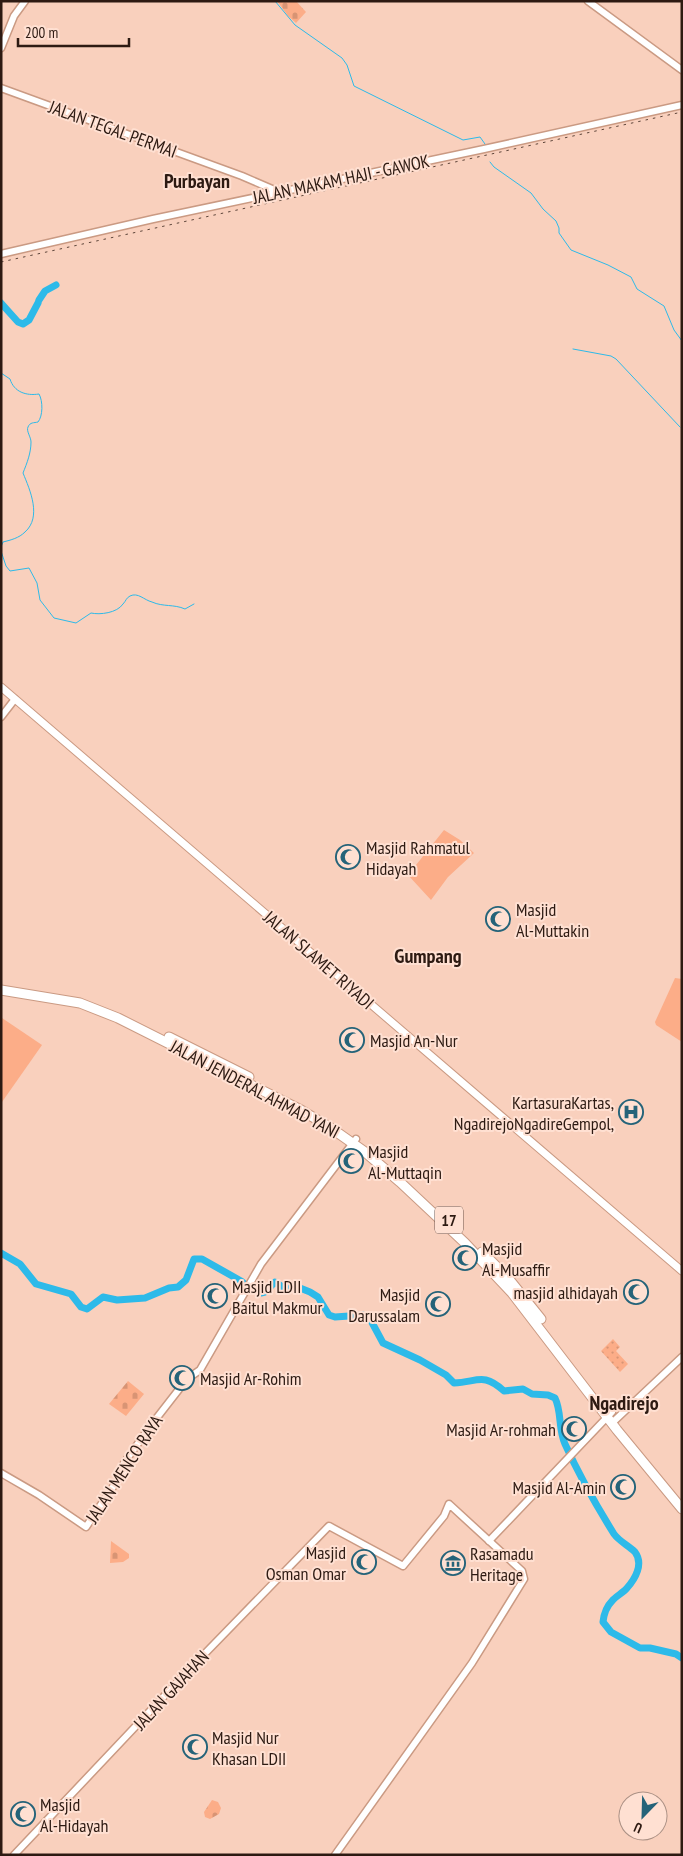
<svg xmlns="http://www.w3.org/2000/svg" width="683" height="1856" viewBox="0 0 683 1856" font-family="'PT Sans Narrow',sans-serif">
<defs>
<pattern id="grass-dots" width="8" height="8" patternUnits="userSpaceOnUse" patternTransform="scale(1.25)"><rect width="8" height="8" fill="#fcad88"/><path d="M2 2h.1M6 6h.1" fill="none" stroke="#d89474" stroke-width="1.8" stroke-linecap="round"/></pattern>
<pattern id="cemetery-stones" width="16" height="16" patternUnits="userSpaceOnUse" patternTransform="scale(1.25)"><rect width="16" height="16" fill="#fcad88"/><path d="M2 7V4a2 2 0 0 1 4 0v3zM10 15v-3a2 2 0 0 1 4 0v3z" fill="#d89474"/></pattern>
</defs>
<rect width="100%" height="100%" fill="#f9d0bd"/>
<polygon fill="url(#grass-dots)" points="613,1339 620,1347 616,1351 628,1364 620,1372 601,1351"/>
<g fill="url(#cemetery-stones)">
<polygon points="277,1 296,1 306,12 296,23 288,16"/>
<polygon points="128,1381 144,1394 126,1416 109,1404"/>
<polygon points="111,1541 129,1554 129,1558 123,1562 110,1563"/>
<polygon points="212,1800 218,1802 221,1808 219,1814 210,1819 205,1817 204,1812"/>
</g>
<g fill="#fcad88">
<polygon points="444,830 460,840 474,853 448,877 431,900 408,875"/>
<polygon points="675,978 682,979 682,1042 656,1025 655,1022"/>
<polygon points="2,1018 42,1045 2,1102 1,1019"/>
</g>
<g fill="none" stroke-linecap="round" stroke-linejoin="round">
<g stroke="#2dbae9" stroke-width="1">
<polyline points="275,1 295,25 342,58 347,65 354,86 463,140 480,137 485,144"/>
<polyline points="490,162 494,167 531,193 543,209 556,221 559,228 559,233 571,250 608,265 631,277 637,289 664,306 674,330 682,341"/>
<polyline points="573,349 611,356 616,359 680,427"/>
<path d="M1 373 10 379C14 392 26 396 39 394 43 401 43 416 38 422 34 423 30 422 28 427 26 431 31 437 31 442 31 453 27 463 23 473 30 490 42 517 25 532 19 538 11 540 3 542L1 547"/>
<path d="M1 551 6 566 10 571 29 568 37 583 40 600 54 618 76 623 91 613C100 615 117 613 123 604 126 601 126 598 130 596 138 592 144 600 152 602 163 607 174 604 185 609L194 604"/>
</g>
<g stroke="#2dbae9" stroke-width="7">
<polyline points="39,300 45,291 56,285"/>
<polyline points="1,303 18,322 23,324 29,320 38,303"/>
<path d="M1 1253 20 1264 36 1284 71 1294 81 1307 87 1309 103 1297 117 1300 145 1298 169 1288 178 1287 186 1280 194 1259H202L241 1281 249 1288 261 1293 265 1292 275 1282 284 1288H300L310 1292 318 1297 329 1315 335 1317 363 1315 369 1317 383 1343 420 1360 446 1375 454 1383C478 1382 483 1372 504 1391L523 1389 532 1394 548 1395 555 1398C562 1412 558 1429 565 1444 579 1475 596 1505 614 1534 620 1542 628 1545 635 1552 644 1564 635 1579 627 1588 623 1593 616 1596 612 1601 606 1607 604 1613 603 1622L611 1632 640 1648H650L676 1654 682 1658"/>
</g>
<defs>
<g id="secondary">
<polyline points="588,1 682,70"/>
<polyline points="1,48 14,16 25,1"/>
<polyline points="1,88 242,176 279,192"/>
<polyline points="1,254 153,219 484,149 682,105"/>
<polyline points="1,717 15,699"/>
<polyline points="612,1423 682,1357"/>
<polyline points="1,1473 39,1495 86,1527 123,1472 124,1463 152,1424 187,1379 200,1370 261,1264 356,1139"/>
<polyline points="489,1541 612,1412"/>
<polyline points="14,1855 186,1673 329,1526 403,1566 444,1516 449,1504 522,1571 524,1579 472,1663 335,1855"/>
</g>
<polyline id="primary" points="1,687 682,1271"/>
<g id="highway">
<polyline points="1,990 80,1003 118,1018 301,1110 331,1128 365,1152 400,1182 465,1243 512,1293 617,1430 682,1509"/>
<polyline points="169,1037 249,1077"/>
<polyline points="482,1252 508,1278 541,1319"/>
</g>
</defs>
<use href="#secondary" stroke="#ca9a83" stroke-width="9"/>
<use href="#primary" stroke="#ca9a83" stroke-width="9"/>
<use href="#highway" stroke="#ca9a83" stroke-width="11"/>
<use href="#secondary" stroke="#fff" stroke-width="6"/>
<use href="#primary" stroke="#fff" stroke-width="7"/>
<use href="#highway" stroke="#fff" stroke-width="9"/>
<polyline stroke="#5d453a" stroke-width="1" stroke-dasharray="2.5 5" stroke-linecap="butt" points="1,262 682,112"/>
</g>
<defs>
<symbol id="mosque-ring" viewBox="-11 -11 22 22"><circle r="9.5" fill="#ffe0d2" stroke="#256379" stroke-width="1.5"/><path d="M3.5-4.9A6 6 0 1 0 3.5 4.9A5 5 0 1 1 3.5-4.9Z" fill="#256379"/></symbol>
<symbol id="hospital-ring" viewBox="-11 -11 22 22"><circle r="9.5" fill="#ffe0d2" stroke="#256379" stroke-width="1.5"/><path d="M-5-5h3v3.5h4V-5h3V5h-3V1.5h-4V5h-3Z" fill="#256379"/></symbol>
<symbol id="museum-ring" viewBox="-11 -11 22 22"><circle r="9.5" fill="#ffe0d2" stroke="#256379" stroke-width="1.5"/><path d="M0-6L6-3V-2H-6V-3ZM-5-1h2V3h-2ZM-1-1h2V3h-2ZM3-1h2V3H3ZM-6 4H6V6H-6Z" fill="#256379"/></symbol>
</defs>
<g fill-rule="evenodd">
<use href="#mosque-ring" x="334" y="843" width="28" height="28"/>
<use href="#mosque-ring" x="484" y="905" width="28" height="28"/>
<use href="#mosque-ring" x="338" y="1026" width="28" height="28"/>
<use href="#hospital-ring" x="617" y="1098" width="28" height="28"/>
<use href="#mosque-ring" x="337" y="1147" width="28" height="28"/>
<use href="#mosque-ring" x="451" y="1244" width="28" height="28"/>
<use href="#mosque-ring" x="622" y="1278" width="28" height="28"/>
<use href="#mosque-ring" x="201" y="1282" width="28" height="28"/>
<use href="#mosque-ring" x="424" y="1290" width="28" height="28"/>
<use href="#mosque-ring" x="168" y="1364" width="28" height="28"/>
<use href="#mosque-ring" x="560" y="1415" width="28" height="28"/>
<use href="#mosque-ring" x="609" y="1473" width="28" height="28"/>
<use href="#mosque-ring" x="350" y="1548" width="28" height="28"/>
<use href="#museum-ring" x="439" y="1549" width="28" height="28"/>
<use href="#mosque-ring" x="181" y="1733" width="28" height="28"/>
<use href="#mosque-ring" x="9" y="1800" width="28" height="28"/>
</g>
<g text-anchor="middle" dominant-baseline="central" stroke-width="4" stroke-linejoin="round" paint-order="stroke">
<rect fill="#ffe0d2" stroke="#6c554c" stroke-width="1" x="435" y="1206.5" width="28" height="27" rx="4"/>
<g font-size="16" font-weight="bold" fill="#2d1a12">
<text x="449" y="1220">17</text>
</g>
<g font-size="18" fill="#2d1a12" stroke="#ffe0d2">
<text transform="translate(113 129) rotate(20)">JALAN TEGAL PERMAI</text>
<text transform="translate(341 179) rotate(-12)">JALAN MAKAM HAJI - GAWOK</text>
<text transform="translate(319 960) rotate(41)">JALAN SLAMET RIYADI</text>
<text transform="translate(255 1089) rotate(28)">JALAN JENDERAL AHMAD YANI</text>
<text transform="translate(124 1469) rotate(-57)">JALAN MENCO RAYA</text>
<text transform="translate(171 1690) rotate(-47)">JALAN GAJAHAN</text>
</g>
<g font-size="18" fill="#2d1a12" stroke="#ffe0d2" text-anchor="start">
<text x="366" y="847">Masjid Rahmatul<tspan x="366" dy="21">Hidayah</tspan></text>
<text x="516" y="909">Masjid<tspan x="516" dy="21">Al-Muttakin</tspan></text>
<text x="370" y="1040">Masjid An-Nur</text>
<text x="614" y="1102" text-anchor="end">KartasuraKartas,<tspan x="614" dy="21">NgadirejoNgadireGempol,</tspan></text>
<text x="368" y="1151">Masjid<tspan x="368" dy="21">Al-Muttaqin</tspan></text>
<text x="482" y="1248">Masjid<tspan x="482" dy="21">Al-Musaffir</tspan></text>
<text x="232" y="1286">Masjid LDII<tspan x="232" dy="21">Baitul Makmur</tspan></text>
<text x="618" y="1292" text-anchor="end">masjid alhidayah</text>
<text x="420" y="1294" text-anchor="end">Masjid<tspan x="420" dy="21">Darussalam</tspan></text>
<text x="200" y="1378">Masjid Ar-Rohim</text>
<text x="556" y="1429" text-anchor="end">Masjid Ar-rohmah</text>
<text x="606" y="1487" text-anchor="end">Masjid Al-Amin</text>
<text x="346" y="1552" text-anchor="end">Masjid<tspan x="346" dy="21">Osman Omar</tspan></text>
<text x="470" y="1553">Rasamadu<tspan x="470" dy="21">Heritage</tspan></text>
<text x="212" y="1737">Masjid Nur<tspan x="212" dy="21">Khasan LDII</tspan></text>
<text x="40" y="1804">Masjid<tspan x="40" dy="21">Al-Hidayah</tspan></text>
</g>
<g font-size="20" font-weight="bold" fill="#2d1a12" stroke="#ffe0d2">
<text x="197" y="181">Purbayan</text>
<text x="428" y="956">Gumpang</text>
<text x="624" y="1403">Ngadirejo</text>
</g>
</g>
<rect width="683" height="1856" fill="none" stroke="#2d1a12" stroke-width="5"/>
<g transform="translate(643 1816) rotate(203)"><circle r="24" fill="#ffe0d2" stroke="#ab9185"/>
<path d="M0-4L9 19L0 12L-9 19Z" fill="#256379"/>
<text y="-8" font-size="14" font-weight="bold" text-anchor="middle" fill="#2d1a12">U</text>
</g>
<path d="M18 38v8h111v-8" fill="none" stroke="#2d1a12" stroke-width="2.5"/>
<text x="25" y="38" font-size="15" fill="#2d1a12" stroke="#ffe0d2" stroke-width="4" paint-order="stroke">200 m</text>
</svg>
